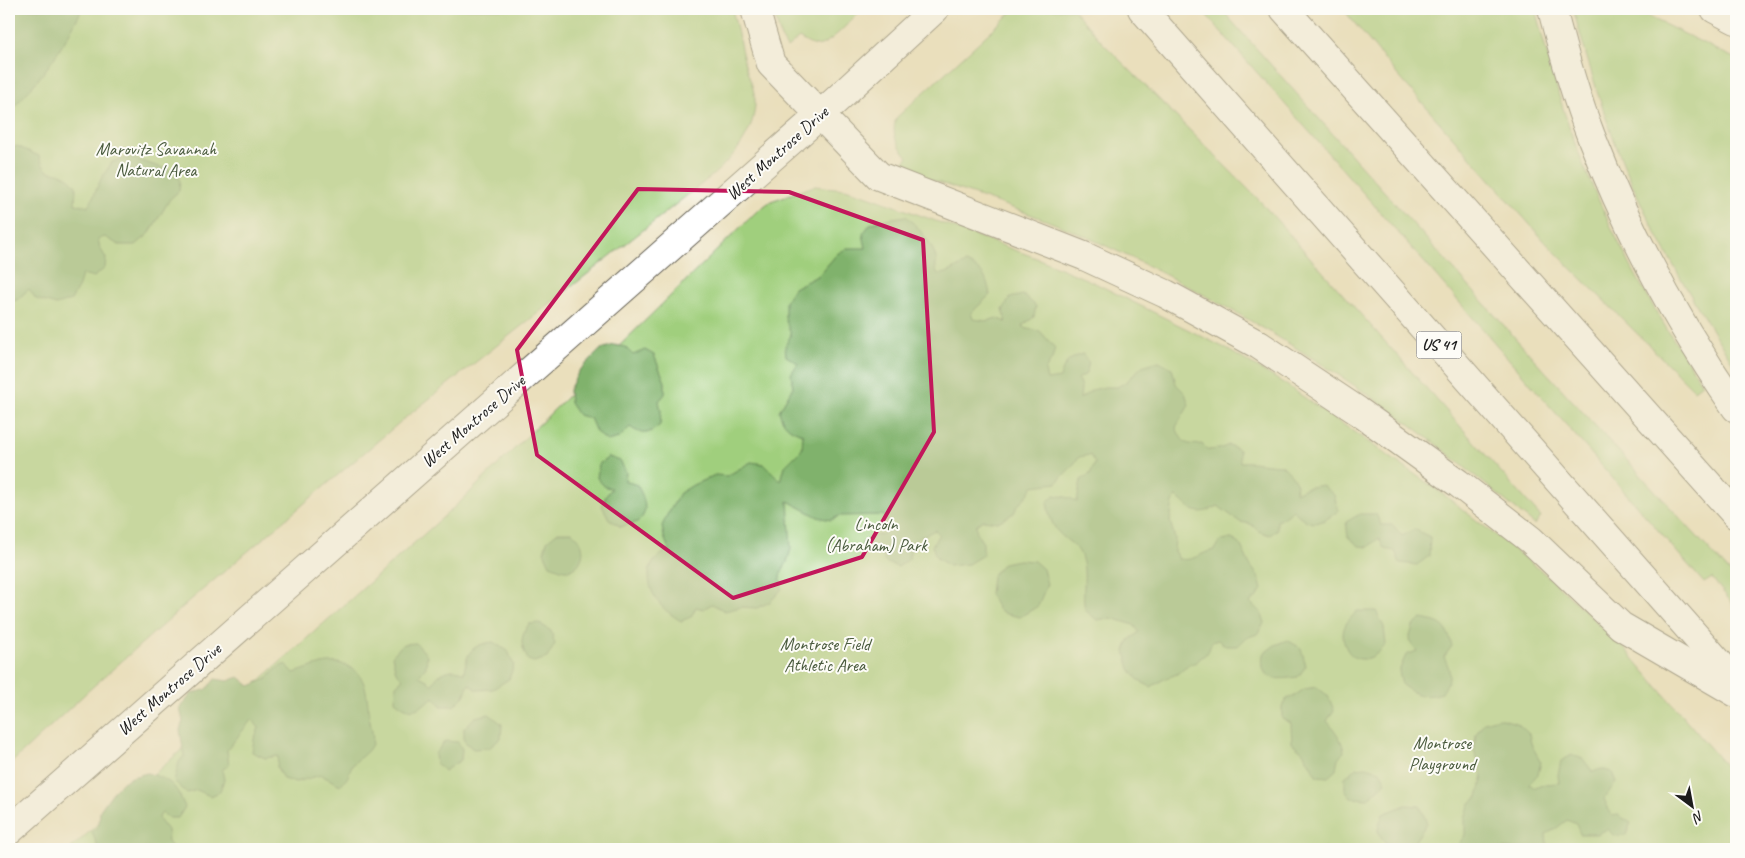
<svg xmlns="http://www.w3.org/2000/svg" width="1745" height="858" viewBox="0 0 1745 858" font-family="Caveat,sans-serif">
<rect width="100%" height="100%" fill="#fdfcf7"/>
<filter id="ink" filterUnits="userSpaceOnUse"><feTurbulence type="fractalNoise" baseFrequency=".02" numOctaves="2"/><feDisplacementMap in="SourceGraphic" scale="10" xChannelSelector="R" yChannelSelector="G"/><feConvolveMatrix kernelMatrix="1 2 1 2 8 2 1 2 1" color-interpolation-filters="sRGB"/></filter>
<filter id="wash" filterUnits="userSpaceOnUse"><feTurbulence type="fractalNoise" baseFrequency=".0096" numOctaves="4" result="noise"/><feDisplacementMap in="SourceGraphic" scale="20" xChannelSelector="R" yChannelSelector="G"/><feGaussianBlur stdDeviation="1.12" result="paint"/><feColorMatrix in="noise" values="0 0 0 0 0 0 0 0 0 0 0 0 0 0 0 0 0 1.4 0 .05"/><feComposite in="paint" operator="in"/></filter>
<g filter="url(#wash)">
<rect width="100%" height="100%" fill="#eadfbc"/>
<g fill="#a0cf7d" stroke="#5e764c">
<path d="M9 9H732C737 27 740 46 745 65 749 78 756 92 755 105 753 135 734 156 713 175L405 418 193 598 87 692 9 765Z"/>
<path d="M773 9H863C852 19 834 40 821 45 813 47 805 42 799 38L787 48 781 38Z"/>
<path d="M1015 9H1073L1101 41 1259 200 1541 517 1535 525C1488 487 1442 447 1393 412 1298 345 1197 287 1091 239 1032 212 968 194 907 171L900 166 908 157C897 143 891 137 896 118Z"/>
<polygon points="1201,9 1221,9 1534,359 1736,579 1736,608 1712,578 1704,583 1425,263"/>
<path d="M1343 9H1535C1551 68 1566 129 1592 185 1611 229 1633 272 1657 313 1671 337 1688 360 1702 384L1694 390 1548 245 1394 71Z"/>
<path d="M1573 9H1633L1736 59V368C1698 309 1662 250 1633 186 1607 129 1590 69 1573 9Z"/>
<polygon points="814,186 845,189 865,195 1039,259 1093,282 1223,347 1285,384 1443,494 1550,578 1626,650 1736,778 1736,849 70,849 459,503 756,212 771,201"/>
</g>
<g fill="#80b26c" stroke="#4e6744">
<path d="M9 9H82C61 52 42 78 9 112Z"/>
<path d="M17 146 39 156C48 180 51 167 67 177 70 179 73 183 76 186L75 204 89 206 101 179 112 162 129 157 172 171 180 180 179 191 170 199 149 234 136 245H119L105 237 98 239 100 248 106 258 105 268 94 277 82 274 79 286 71 300 56 305 36 299 29 289 17 300 9 302V149Z"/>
<path d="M906 216C916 225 934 245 936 259 937 265 934 268 938 274 948 275 956 267 966 263 983 270 987 278 990 295L971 313 973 319 987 321 997 318 1006 322 1003 310 1010 298 1023 295 1036 306 1034 317 1022 326 1027 329 1040 331 1055 348 1052 359 1045 370 1047 380 1060 378C1064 363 1068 359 1083 354L1089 363 1086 374 1078 379 1081 387 1080 399 1092 390 1105 387H1117L1126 382 1142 366 1159 361 1172 368 1176 384 1185 393 1189 405 1176 427C1182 442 1185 446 1202 444L1208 450 1219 449 1229 445 1239 450 1240 462C1255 461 1268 465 1282 465L1291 474 1297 484 1295 493 1305 488 1322 485 1334 495 1338 511C1318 526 1311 528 1293 510L1288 515 1277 521V530L1270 535 1258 531 1251 524 1240 522 1218 506C1196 518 1192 510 1176 496L1173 503 1170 521 1175 539 1174 551 1179 559C1195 562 1200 552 1215 550L1221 540 1232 539 1240 544 1250 565 1258 576 1262 589 1257 597 1250 602 1261 613 1265 622 1257 634 1246 638 1238 646H1226L1218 640 1212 642 1208 652 1196 662 1185 667 1177 674 1164 679 1151 687 1139 681 1130 669 1125 651 1129 640 1139 632 1134 625 1112 618 1097 620 1085 610C1081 592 1088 574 1081 556 1078 546 1067 541 1060 534 1051 525 1049 514 1047 502L1054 495 1070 498 1077 502 1081 480 1090 474 1095 463 1090 455 1079 457C1073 467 1064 473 1057 483L1033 486C1027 499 1019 500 1014 513L998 522 983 520 976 525 977 534 983 543V555L968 564 949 566 937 558 932 546 939 534 935 530C917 539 911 538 909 559L898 567 885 562 882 554 868 553 861 544 873 536 883 534 889 525 883 515 839 516 831 520 818 517 788 501 791 549 787 562 780 576 782 589 770 602 757 608 741 607 725 611 712 604 703 609 696 607 691 617 681 621C664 611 649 597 649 575 649 574 649 569 650 568 654 559 662 554 669 549L664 537 662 526 667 515 680 493 693 485 715 475 727 476 751 462 764 464 781 481 785 466 802 449 803 434C789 430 783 425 779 411L793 387 791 374 798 363 786 356 785 346 791 335 785 318V302L794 288 819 275 837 254 847 248H866L863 234 870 224 886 219Z"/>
<path d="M614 345 625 347 633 355 645 350 654 355 665 382V394L659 401 661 411 660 425C648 435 643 436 630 427L619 438 607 441 596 432 590 418 578 415 570 403 569 390 579 371 601 349Z"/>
<path d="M609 457 620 461 626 472 625 481 637 485C643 495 651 513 637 522 633 524 626 525 621 527L609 519 602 506 606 496 612 488 605 487 597 478 599 464Z"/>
<polygon points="1360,514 1376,514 1381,525 1393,525 1402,536 1414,529 1430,537 1429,556 1417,565 1400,563 1395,551 1384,549 1379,538 1368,547 1359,546 1348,537 1346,522"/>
<path d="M558 532H572C575 535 579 538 580 541 586 551 582 567 569 570 563 571 556 567 550 565L544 552 547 541Z"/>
<polygon points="1019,560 1034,561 1043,569 1047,584 1038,606 1020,617 1006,614 998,609 990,594 992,576 1003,563"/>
<path d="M1357 611H1376L1384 627 1386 645C1380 651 1373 659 1363 659 1348 660 1339 639 1345 626 1347 621 1354 615 1357 611Z"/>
<path d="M1422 619C1442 623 1447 625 1452 646L1444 657C1452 673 1451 678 1442 693 1424 698 1417 696 1402 685L1399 671 1406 655 1417 651 1409 640 1413 626Z"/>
<path d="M539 623 551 631 555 644 547 658 534 662 528 660C521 645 519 639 529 624Z"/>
<path d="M1287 640 1301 648 1306 666 1298 677C1276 680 1259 682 1263 654L1275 645Z"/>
<path d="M493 642 508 651 514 665 509 679 493 689 477 690 469 684 464 696 454 706H441L434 697C417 709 413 716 395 701L396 685 403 679 396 672 392 656 403 644 416 643 427 655 426 667 419 676 427 680 432 685C438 672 451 666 464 673 467 652 471 645 493 642Z"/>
<path d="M286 664 294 673C309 669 327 659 342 664 370 672 366 698 370 721 371 729 374 735 372 744 368 754 357 758 352 766 346 776 352 775 340 785L321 775 296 782 283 779 277 767 278 756 265 758 252 752 254 739 259 728 252 719 227 750 229 765 222 770 224 779 220 792 210 796 197 790 187 793 174 781 179 762 184 756 180 730 183 721 180 709 191 694 207 689 215 679 228 681 239 677 250 686 267 679 277 668Z"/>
<path d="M1317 687 1328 696 1334 710 1327 721C1334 729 1343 741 1344 752L1338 758 1336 770 1328 777 1317 776 1303 752 1292 743 1291 723 1282 719V707L1287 698 1293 697 1304 689Z"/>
<polygon points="489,714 502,724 501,738 489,748 473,749 464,741 464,728 475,717"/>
<polygon points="1498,718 1517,723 1529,734 1532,746 1541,762 1538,774 1529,784 1535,788 1545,784 1559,783 1558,775 1561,761 1572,755 1583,759 1593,772 1601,769 1612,772 1616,782 1604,799 1612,816 1618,815 1631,823 1626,835 1614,836 1608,829 1597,834 1580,834 1576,824 1567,820 1554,830 1546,834 1547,844 1545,849 1455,849 1465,835 1465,818 1470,803 1478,797 1483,776 1474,750 1476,734 1484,722"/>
<polygon points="445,741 458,742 462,749 461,760 444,771 436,763 435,754"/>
<polygon points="1366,767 1380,771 1386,782 1368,799 1351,798 1345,789 1345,777 1357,768"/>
<path d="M147 773C171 780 175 784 185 807L178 818H169L162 813 158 818 167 830 168 842 174 849H100L98 848 92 832 99 825 100 810 113 792 123 782 132 777Z"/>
<path d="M1406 805 1420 806 1427 823 1415 841 1403 848C1393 846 1379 843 1378 830 1378 826 1382 819 1383 814Z"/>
</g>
</g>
<g filter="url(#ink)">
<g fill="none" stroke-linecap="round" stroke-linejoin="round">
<defs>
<g id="minor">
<polyline points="1715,9 1736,20"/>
<polyline points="9,831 819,116"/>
</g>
<polyline id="major" points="819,116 935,9"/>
<g id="highway">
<polyline points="755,9 771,64 879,176 1084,256 1166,294 1259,345 1358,411 1458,483 1531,540 1621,626 1736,693"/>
<polyline points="1142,9 1736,682"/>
<polyline points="1284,9 1736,515"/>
<path d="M1552 9C1563 52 1575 95 1591 136 1628 231 1678 324 1736 408"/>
</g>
</defs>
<use href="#minor" stroke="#646054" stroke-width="30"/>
<use href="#major" stroke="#646054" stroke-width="30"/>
<use href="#highway" stroke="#646054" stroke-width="30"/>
<use href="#minor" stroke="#fff" stroke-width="28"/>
<use href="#major" stroke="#fff" stroke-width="28"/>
<use href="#highway" stroke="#fff" stroke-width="28"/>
</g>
</g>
<path d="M0 0H1745V858H0ZM638 189 789 192 923 240 934 432 862 557 733 598 537 455 517 350Z" fill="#eadfbc" fill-opacity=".55" fill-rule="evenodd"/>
<path fill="none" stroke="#c2185b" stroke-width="4" stroke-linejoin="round" d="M638 189 789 192 923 240 934 432 862 557 733 598 537 455 517 350Z"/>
<g text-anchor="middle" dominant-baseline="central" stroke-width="4" stroke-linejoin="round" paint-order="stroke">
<rect fill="#fdfcf7" stroke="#605f5e" stroke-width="1" x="1416.5" y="331.5" width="45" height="27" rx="4"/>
<g font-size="16" font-weight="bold" fill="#1c1c1c">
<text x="1439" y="345">US 41</text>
</g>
<g font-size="18" fill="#4a5b3e" stroke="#fdfcf7">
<text x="156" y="149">Marovitz Savannah<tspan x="156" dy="21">Natural Area</tspan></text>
<text x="876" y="524">Lincoln<tspan x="876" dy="21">(Abraham) Park</tspan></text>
<text x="825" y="644">Montrose Field<tspan x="825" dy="21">Athletic Area</tspan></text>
<text x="1442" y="743">Montrose<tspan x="1442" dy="21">Playground</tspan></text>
</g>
<g font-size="18" fill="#1c1c1c" stroke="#fdfcf7">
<text transform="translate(777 153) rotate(-42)">West Montrose Drive</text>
<text transform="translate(473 421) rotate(-41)">West Montrose Drive</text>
<text transform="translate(169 689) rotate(-41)">West Montrose Drive</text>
</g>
</g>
<rect width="1745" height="858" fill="none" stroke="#fdfcf7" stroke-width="30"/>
<g transform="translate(1692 806) rotate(148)" stroke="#fdfcf7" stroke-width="4" paint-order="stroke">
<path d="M0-4L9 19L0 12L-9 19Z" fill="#1c1c1c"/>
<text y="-8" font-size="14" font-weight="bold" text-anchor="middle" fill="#1c1c1c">N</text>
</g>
</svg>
